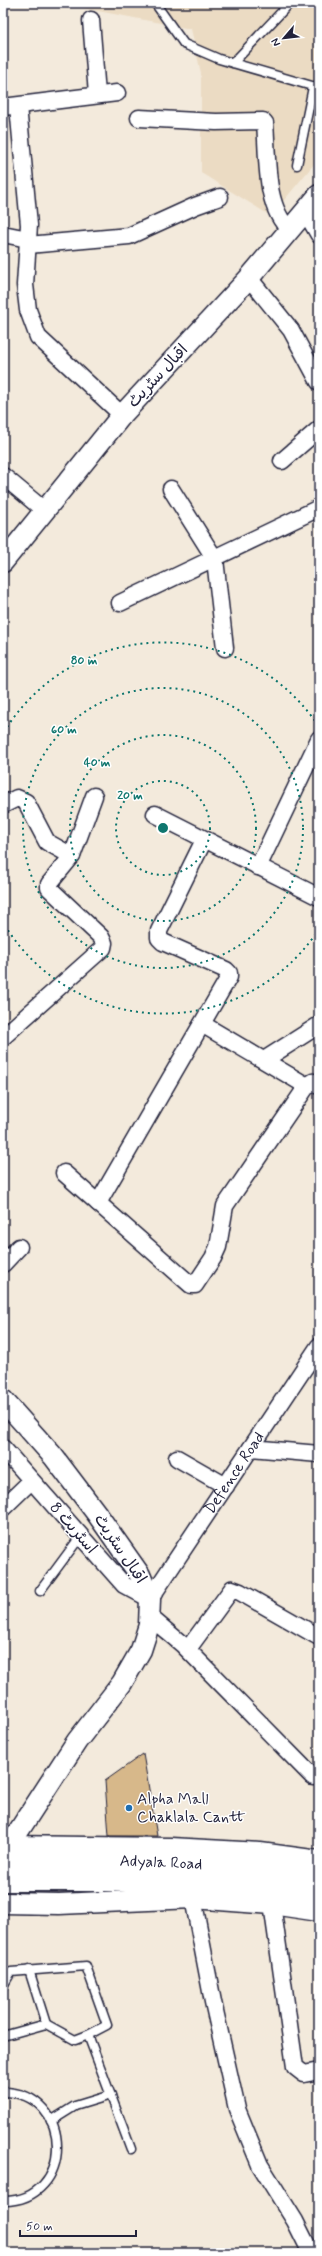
<svg xmlns="http://www.w3.org/2000/svg" width="322" height="2256" viewBox="0 0 322 2256" font-family="Mynerve,'Playpen Sans Arabic',sans-serif">
<rect width="100%" height="100%" fill="#f3eadc"/>
<filter id="ink" filterUnits="userSpaceOnUse"><feTurbulence type="fractalNoise" baseFrequency=".025" numOctaves="2"/><feDisplacementMap in="SourceGraphic" scale="8" xChannelSelector="R" yChannelSelector="G"/><feConvolveMatrix kernelMatrix="1 2 1 2 8 2 1 2 1" color-interpolation-filters="sRGB"/></filter>
<g filter="url(#ink)">
<polygon fill="#ebdbc3" points="83,3 319,3 319,158 271,216 201,173 201,73 191,29 83,8"/>
<polygon fill="#d7b88a" stroke="#22223b" points="143,1754 157,1836 109,1836 105,1781"/>
<g fill="none" stroke-linecap="round" stroke-linejoin="round">
<defs>
<g id="service">
<polyline points="155,3 184,44 219,59 319,88"/>
<polyline points="233,63 290,3"/>
<polyline points="297,165 313,87"/>
<polyline points="40,1591 80,1537"/>
<polyline points="29,1970 46,2024"/>
<polyline points="3,1986 11,1972 86,1966 107,2025 88,2035 131,2149"/>
<polyline points="3,2036 46,2024 75,2040 88,2035"/>
<path d="M3 2092C75 2092 75 2202 3 2201"/>
<polyline points="51,2121 75,2106 111,2095"/>
</g>
<g id="minor">
<polyline points="91,20 97,94"/>
<polyline points="18,106 29,225 25,285 28,310 38,337 122,415"/>
<polyline points="3,107 117,93"/>
<path d="M139 118 216 122 263 121 265 123C268 156 264 207 290 230"/>
<polyline points="305,211 319,235"/>
<polyline points="3,234 28,239"/>
<polyline points="28,245 129,236 195,206 220,197"/>
<polyline points="249,278 291,330 319,382"/>
<polyline points="282,461 319,429"/>
<polyline points="3,476 45,511"/>
<polyline points="171,489 215,559 225,648"/>
<polyline points="120,603 319,508"/>
<polyline points="3,805 17,798 26,802 47,842 72,856 94,796"/>
<polyline points="155,814 319,897"/>
<polyline points="258,867 319,739"/>
<polyline points="202,1024 307,1086"/>
<polyline points="3,1037 103,948 104,943 101,937 49,888 49,884 72,856"/>
<polyline points="264,1060 319,1025"/>
<polyline points="64,1173 191,1285 195,1285 213,1258 218,1247 225,1206 307,1086 313,1082 319,1086"/>
<polyline points="98,1203 229,977 229,973 226,970 163,942 159,938 159,931 204,840"/>
<polyline points="3,1264 19,1247"/>
<path id="s1" d="M3 1448 124 1585 150 1599 319 1346"/>
<polyline points="251,1448 319,1454"/>
<polyline points="177,1458 226,1486"/>
<polyline points="3,1508 31,1481"/>
<polyline points="150,1617 183,1645 313,1777"/>
<polyline points="188,1649 232,1589 240,1592 319,1637"/>
<polyline points="193,1898 213,2002 237,2109 260,2165 295,2221 311,2253"/>
<polyline points="272,1904 295,2067 304,2074 319,2071"/>
</g>
<g id="tertiary">
<polyline points="3,562 122,415 249,278 319,195"/>
<polyline points="3,1400 53,1456 97,1514 140,1575 150,1599 149,1625 141,1650 122,1683 77,1741 3,1855"/>
<polyline points="3,1846 171,1848 260,1853 319,1861"/>
<polyline points="3,1903 59,1904 193,1898 272,1904 319,1911"/>
</g>
<g id="primary">
<path id="s2" d="M3 1860C109 1860 215 1860 319 1877"/>
<polyline points="3,1880 187,1880 319,1892"/>
</g>
</defs>
<use href="#service" stroke="#22223b" stroke-width="11"/>
<use href="#minor" stroke="#22223b" stroke-width="19"/>
<use href="#tertiary" stroke="#22223b" stroke-width="23"/>
<use href="#primary" stroke="#22223b" stroke-width="25"/>
<use href="#service" stroke="#fff" stroke-width="8"/>
<use href="#minor" stroke="#fff" stroke-width="16"/>
<use href="#tertiary" stroke="#fff" stroke-width="20"/>
<use href="#primary" stroke="#fff" stroke-width="22"/>
</g>
</g>
<g fill="none" stroke="#0f766e" stroke-width="2" stroke-dasharray="2 4">
<circle cx="163" cy="828" r="47"/>
<circle cx="163" cy="828" r="93"/>
<circle cx="163" cy="828" r="140"/>
<path d="M319 929A186 186 0 0 1 4 924M4 732A186 186 0 0 1 319 727"/>
</g>
<circle fill="#1f6fb2" stroke="#fff" stroke-width="1.5" cx="129" cy="1808" r="4"/>
<g text-anchor="middle" dominant-baseline="central" stroke-width="3" stroke-linejoin="round" paint-order="stroke">
<g font-size="16" fill="#22223b" stroke="#fff">
<text transform="translate(158 376) rotate(-47)">اقبال سٹریٹ</text>
<text stroke="none"><textPath href="#s1" startOffset="364">Defence Road</textPath></text>
<text transform="translate(73 1528) rotate(49)">اسٹریٹ 8</text>
<text transform="translate(120 1549) rotate(56)">اقبال سٹریٹ</text>
<text stroke="none"><textPath href="#s2" startOffset="158">Adyala Road</textPath></text>
</g>
<g font-size="16" fill="#22223b" stroke="#fff" text-anchor="start">
<text x="137" y="1799">Alpha Mall<tspan x="137" dy="18">Chaklala Cantt</tspan></text>
</g>
</g>
<circle cx="163" cy="828" r="6" fill="#0f766e" stroke="#fff" stroke-width="2"/>
<g font-size="12" text-anchor="middle" font-weight="bold" fill="#0f766e" stroke="#fff" stroke-width="3" stroke-linejoin="round" paint-order="stroke">
<text x="84" y="664">80 m</text>
<text x="64" y="733">60 m</text>
<text x="97" y="766">40 m</text>
<text x="130" y="799">20 m</text>
</g>
<rect width="322" height="2256" fill="none" stroke="#fff" stroke-width="16"/>
<rect x="8" y="8" width="306" height="2240" fill="none" stroke="#22223b" stroke-width="1.5" filter="url(#ink)"/>
<g transform="translate(284 38) rotate(242)" stroke="#ffffff" stroke-width="3" paint-order="stroke">
<path d="M0-3L7 15L0 10L-7 15Z" fill="#22223b"/>
<text y="-6" font-size="11" font-weight="bold" text-anchor="middle" fill="#22223b">N</text>
</g>
<path d="M20 2230v6h116v-6" fill="none" stroke="#22223b" stroke-width="2"/>
<text x="26" y="2230" font-size="12" fill="#22223b" stroke="#ffffff" stroke-width="3" paint-order="stroke">50 m</text>
</svg>
